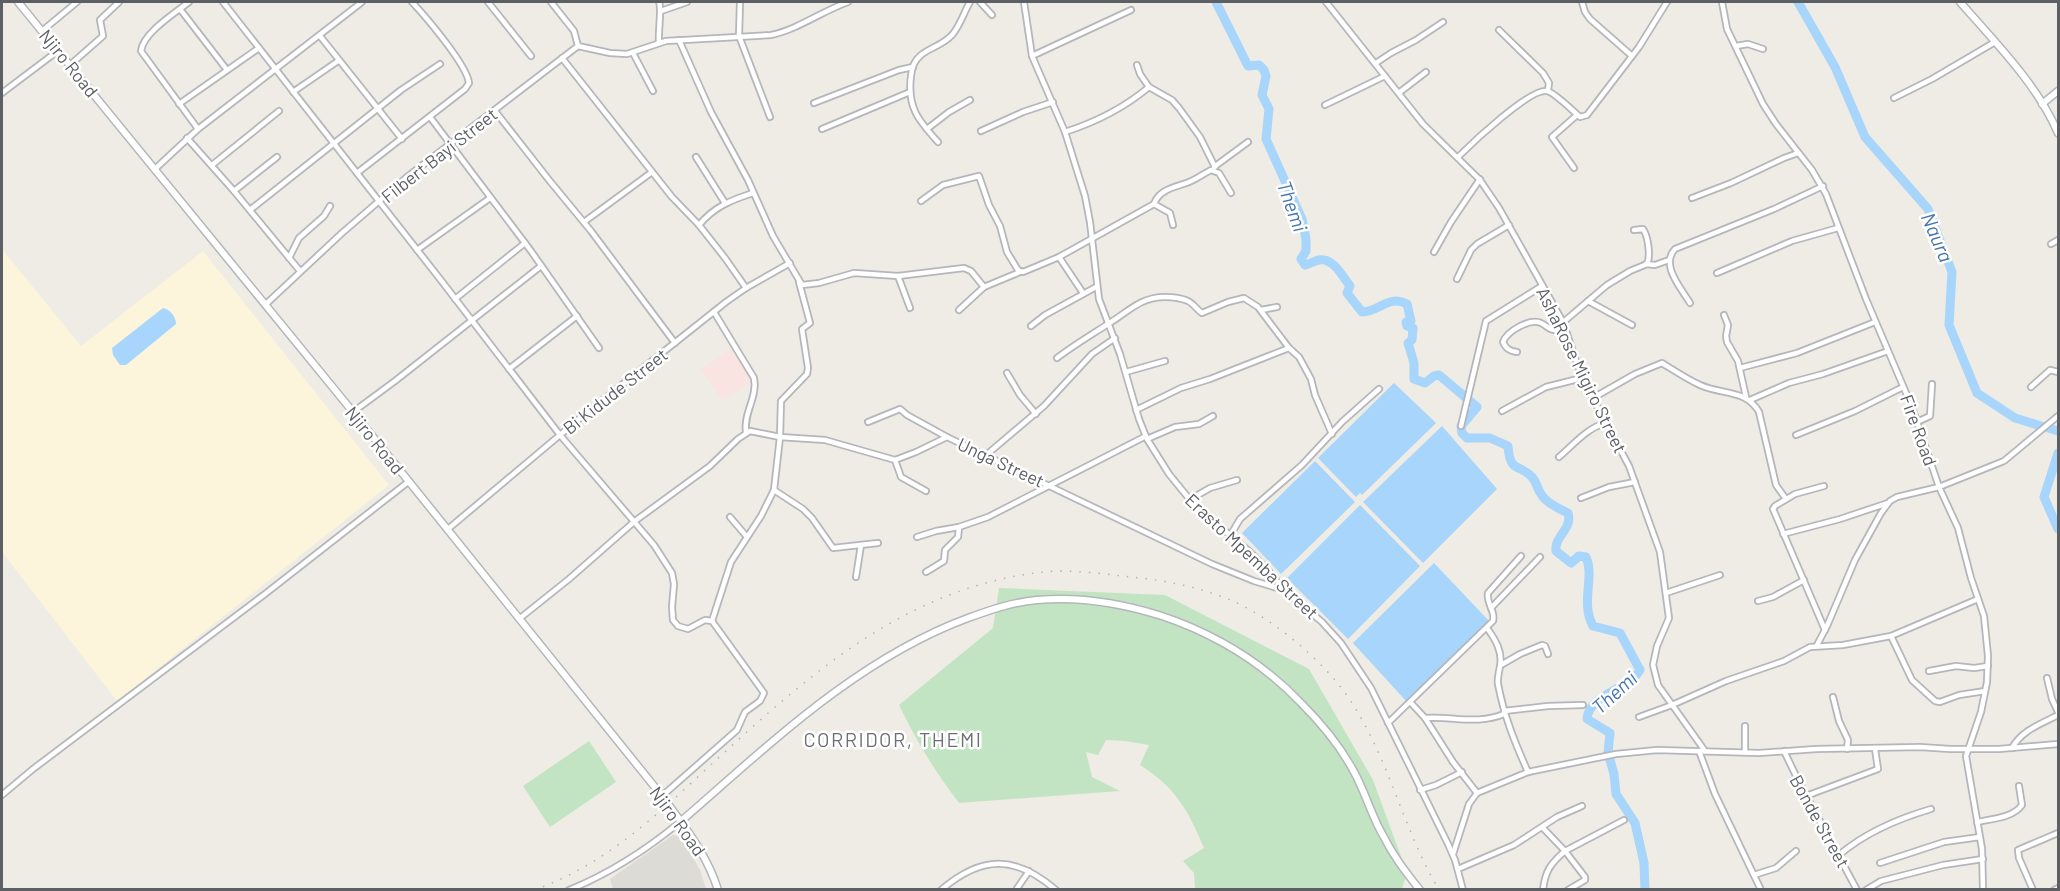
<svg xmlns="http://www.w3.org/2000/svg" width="2060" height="891" viewBox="0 0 2060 891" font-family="Barlow,sans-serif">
<rect width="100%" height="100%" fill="#eeece4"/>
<polygon fill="#fcf5db" points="2,249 81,346 203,251 389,485 117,701 2,552"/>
<polygon fill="#dddbd6" points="673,835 677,835 689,851 700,870 706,889 613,889 610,879"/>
<polygon fill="#fae4e1" points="731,349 752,381 723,401 701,369"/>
<g fill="#c2e4c3">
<path d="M999 588 1165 595 1309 669 1373 780 1407 873 1402 889H1195L1194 873 1183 861 1204 848C1188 810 1176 788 1140 765L1149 745 1125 741 1106 740 1098 755 1086 752 1092 777 1120 791 959 803C934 770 917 742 899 705L993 628Z"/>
<polygon points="589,741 616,782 550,827 523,786"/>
</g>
<g fill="#a7d5fb">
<path d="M163 308C170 309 176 317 176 324L126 365H120L113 355 112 348Z"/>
<polygon points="1394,383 1436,423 1362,495 1360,493 1356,497 1318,458"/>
<polygon points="1442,426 1497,489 1423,563 1363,502"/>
<polygon points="1315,461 1355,502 1281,574 1242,533"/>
<polygon points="1360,505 1420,566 1348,639 1287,578"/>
<polygon points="1434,563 1489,621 1407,702 1353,643"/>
</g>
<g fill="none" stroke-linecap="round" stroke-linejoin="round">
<g stroke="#a7d5fb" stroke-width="9">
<path d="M1216 2 1248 66 1259 65 1264 70 1266 76 1262 95 1269 109 1266 139 1302 219 1306 239V251L1301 259 1305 265C1310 264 1314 261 1319 260 1333 257 1343 277 1350 286L1347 293 1362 312C1379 312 1389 294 1407 304L1411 321 1406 322 1407 326 1413 328 1412 340 1408 343 1414 363V379L1425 383 1434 376 1439 375 1477 407 1461 426 1462 433 1467 438H1490L1508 446C1510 474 1519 463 1532 477 1537 483 1537 488 1541 494 1546 503 1559 509 1568 513 1573 529 1554 536 1556 551L1571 563 1579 556 1586 557C1595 577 1580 602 1593 626L1620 633 1640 670C1630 689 1588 695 1587 719L1610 733 1608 753 1614 774 1616 794 1635 823 1644 863 1645 890"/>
<polyline points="1798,2 1835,67 1865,137 1928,209 1952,272 1949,325 1977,393 2015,418 2044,427"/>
<polyline points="2048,428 2058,431"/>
<polyline points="2058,453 2044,497 2058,529"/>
</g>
<defs>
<g id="street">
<path d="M189 2C175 13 143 33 141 51L198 129"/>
<polyline points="223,2 440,279 560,435 654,545 672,573 674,584 672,607 673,620 678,626 688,629 705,620 712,621 764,693 760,701 745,712 737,730 662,796"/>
<polyline points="488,2 531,56"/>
<polyline points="740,2 739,36 770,117"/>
<polyline points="980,2 992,15"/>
<polyline points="1024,2 1032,56 1065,132 1085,196 1090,222 1099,299 1120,354 1139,419 1147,439 1169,474 1195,506 1249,551 1267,569 1284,590 1322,622 1341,643 1371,688 1448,844 1455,860 1463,890"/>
<polyline points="1326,2 1423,124 1480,180 1499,208 1563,322 1582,378 1629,466 1660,552 1669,618 1657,646 1653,665 1658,685 1705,751"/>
<polyline points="1582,2 1585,12 1590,19 1632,56"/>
<polyline points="1722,2 1727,29 1763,104 1776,124 1812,170 1826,194 1866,299 1912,407 1939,487 1958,528 1971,578 1984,616 1988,656 1987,682 1981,712 1966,756 1982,849 1983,890"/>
<polyline points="180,9 227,70"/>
<polyline points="661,11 687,2"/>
<polyline points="1499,30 1543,73 1549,83 1548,90"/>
<polyline points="42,31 77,2"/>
<polyline points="320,36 402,139"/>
<polyline points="679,40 711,112 748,180 773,236 802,285 819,283 854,273 898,276 964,268 971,271 984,287"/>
<path d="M659 42C658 31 662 9 659 2"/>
<path d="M578 46 610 53 627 54 666 41 771 35C797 30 822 11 848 2"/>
<polyline points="1736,46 1748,44 1763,49"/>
<polyline points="633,53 653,91"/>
<polyline points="1032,56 1131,10"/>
<polyline points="562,58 672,197 699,225 725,258 746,288"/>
<polyline points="1376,63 1391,53 1416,40 1443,22"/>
<polyline points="70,65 103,36 100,20 119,2"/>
<polyline points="1137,65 1140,74 1149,87 1172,100 1179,108 1200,137 1215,167"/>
<polyline points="293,92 338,61"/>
<polyline points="1400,92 1426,72"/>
<polyline points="2,93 59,50"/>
<polyline points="1894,98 1932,79 1995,42"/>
<polyline points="814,103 899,70 913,67"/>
<polyline points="179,104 259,48"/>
<polyline points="1325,105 1385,76"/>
<polyline points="495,111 549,180 591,231 675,343"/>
<polyline points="430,117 531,251 599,348"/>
<polyline points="822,129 910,92"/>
<polyline points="927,129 949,112 970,100"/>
<polyline points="981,131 1023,112 1053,102"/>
<path d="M1065 132C1096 122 1124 108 1149 87"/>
<polyline points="187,138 234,191 300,271"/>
<path d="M938 142C918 120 907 107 911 76 912 67 914 61 921 55 931 47 943 45 952 35 960 26 964 12 970 2"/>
<polyline points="696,157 725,203"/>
<path d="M1458 157C1471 144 1530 88 1547 91 1554 92 1573 111 1580 117L1587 115 1639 47 1667 2"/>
<polyline points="212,165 279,111"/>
<polyline points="1214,167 1248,142"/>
<polyline points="1574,168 1552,137 1577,115"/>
<polyline points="155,169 198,129 362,2"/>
<path d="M357 173 465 89 469 83C467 65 426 17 412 2"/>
<polyline points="234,191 277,157"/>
<polyline points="1692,198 1731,183 1784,158 1798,153"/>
<path d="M921 201 943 185 979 176 989 205 1000 226 1007 252 1018 270 1023 272 1059 257 1154 204C1159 189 1176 187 1189 182 1197 179 1203 174 1211 170L1219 173 1231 193"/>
<polyline points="1154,204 1170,213 1173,225"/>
<polyline points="250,210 401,90 440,64"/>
<polyline points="584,222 652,172"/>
<path d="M699 225C714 207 731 200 753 193"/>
<polyline points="2051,244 2058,240"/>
<polyline points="417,250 490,198"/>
<polyline points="1434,252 1451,222 1480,179"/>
<polyline points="1059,257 1083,293"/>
<polyline points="289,258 299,238 324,216 330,206"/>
<polyline points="1646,264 1655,265 1669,260"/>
<polyline points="1717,273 1792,241 1838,228"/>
<polyline points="898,276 910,308"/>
<polyline points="1457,279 1471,250 1477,244 1509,225"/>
<polyline points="455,299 525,243"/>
<polyline points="1588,301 1632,325"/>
<path d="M1690 303C1681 288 1660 265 1675 249L1774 209 1823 186"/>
<polyline points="265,305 342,233 407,177 578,46 574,31 551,2"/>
<polyline points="959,310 984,287 1020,272"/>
<polyline points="1261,310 1277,307"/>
<path d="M714 312 754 378C758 397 743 413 746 433"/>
<polyline points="1724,315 1728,325 1726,336 1727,342 1738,361 1746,397"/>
<polyline points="1031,326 1045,315 1096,287"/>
<path d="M1517 352C1510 351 1506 349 1503 342 1507 331 1530 318 1541 323 1547 326 1548 329 1554 330L1607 285 1630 271 1647 264C1651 256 1648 236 1643 229L1634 230"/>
<path d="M1057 358C1074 345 1091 335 1108 324 1128 312 1140 297 1165 297 1173 297 1181 298 1188 301 1194 304 1197 310 1202 313L1228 302 1244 298 1258 307 1289 348 1299 357 1311 379 1315 395 1332 434"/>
<polyline points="1740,368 1797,353 1875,322"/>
<polyline points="509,369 577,316"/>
<polyline points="1126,372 1165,361"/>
<polyline points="1007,373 1020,395 1036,414"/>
<polyline points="2031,387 2050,370 2058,372"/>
<path d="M1593 398 1635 374 1662 363C1675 371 1687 379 1700 385 1722 395 1746 389 1759 412L1776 485 1786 499"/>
<polyline points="1750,400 1789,383 1823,374 1888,351"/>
<polyline points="1136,410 1181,388 1210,379 1289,348"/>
<polyline points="1502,411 1546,387 1582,378"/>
<polyline points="353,412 395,381 541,266"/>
<polyline points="868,422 900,409 907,415 947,437"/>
<polyline points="1917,422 1930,416 1932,384"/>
<polyline points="1461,426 1486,321 1542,286"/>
<polyline points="1796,435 1855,411 1903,387"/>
<polyline points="1147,439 1175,427 1199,424 1213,416"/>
<polyline points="985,456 1044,406 1092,354 1115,338"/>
<path d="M1559 457C1574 444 1586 429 1605 423"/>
<polyline points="895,460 901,477 926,491"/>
<polyline points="1824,486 1795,494 1775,506 1773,509 1825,630"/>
<polyline points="774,490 803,509 812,518 833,548 878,543"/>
<polyline points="1581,498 1609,487 1635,482"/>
<polyline points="1189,500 1210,488 1237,480"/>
<polyline points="730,517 747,537"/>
<polyline points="448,529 579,419 726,302 746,288 790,263"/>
<polyline points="1783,534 1840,519 1888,503"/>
<polyline points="1230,536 1240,519 1302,465 1342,422 1379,389"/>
<polyline points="917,537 936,531 959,527 988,517 1146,436"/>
<polyline points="926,572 944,561 945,550 958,537 959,527"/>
<polyline points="856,577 861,545"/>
<polyline points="1666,593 1720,575"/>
<polyline points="1758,601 1773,597 1804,580"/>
<polyline points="1491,608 1540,557"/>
<polyline points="519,619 569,579 635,521 710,466 738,439 750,431 780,437 825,440 895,460 916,452 947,437 1212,564 1254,581 1284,590"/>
<polyline points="712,621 731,562 761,516 774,490 780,437 781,401 807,374 808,368 802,329 810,323 799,282"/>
<path d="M1487 628C1495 639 1503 652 1500 666 1499 673 1497 678 1498 684 1504 716 1515 743 1528 772"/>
<polyline points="1891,636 1912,680 1935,701 1940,702 1959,695 1985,691"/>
<polyline points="1817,645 1827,626 1855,560 1881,513 1890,501 1897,497 1939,487 2004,461 2058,416"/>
<polyline points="1501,665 1520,654 1542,645 1545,646 1548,654"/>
<polyline points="1929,671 1956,666 1974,668 1988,666"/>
<polyline points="2047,678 2052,699 2058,712"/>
<polyline points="1833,697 1839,721 1848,740 1847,749"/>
<polyline points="1411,703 1425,718 1453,762 1477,793"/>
<polyline points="1504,711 1548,706 1583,705"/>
<polyline points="1639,717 1672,705 1726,681 1784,661 1810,647 1843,645 1891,636 1978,599"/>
<path d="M1425 718C1453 716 1477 725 1504 714"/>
<path d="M1388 723 1493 621C1496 611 1486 604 1488 593L1521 556"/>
<path d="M2012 748C2022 730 2041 724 2058 715"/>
<polyline points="1699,751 1715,794 1761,890"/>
<polyline points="1784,751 1799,782 1857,890"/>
<polyline points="1745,752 1745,726"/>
<polyline points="1420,790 1436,785 1462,772"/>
<polyline points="2,795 33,769 265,594 408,482"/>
<polyline points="1806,796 1878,769 1875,749"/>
<path d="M1977 822C1991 819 2013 818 2022 805L2019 786"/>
<polyline points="1543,828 1565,851 1585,877 1585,880 1568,890"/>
<polyline points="1453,854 1469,804 1477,793 1528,772 1616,754 1657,750 1759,753 1816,749 1920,747 1950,749 1999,749 2058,744"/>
<path d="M1839 855C1866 832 1897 819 1931 809"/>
<polyline points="1880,863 1944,842 1980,837"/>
<polyline points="1458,869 1514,845 1557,817 1582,806"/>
<polyline points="1754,875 1776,868 1796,851"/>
<path d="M569 890C611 873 646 850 680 822"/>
<path d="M941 890C982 855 1015 855 1056 890"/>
<polyline points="1016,890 1029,871"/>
<path d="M1543 890C1545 871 1551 863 1565 851L1624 820"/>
<polyline points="1866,890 1881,881 1943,865 1983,859"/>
<polyline points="2033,890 2019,858 2018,850 2058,833"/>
<polyline points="2054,890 2058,888"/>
</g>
<g id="secondary">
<path d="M18 2 353 412 662 796C684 826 707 854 718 890"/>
<path d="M1960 2C1995 42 2037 84 2058 133"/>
<polyline points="2042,104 2058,91"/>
<path d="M680 822C769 745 857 659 968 618 990 610 1013 602 1037 600 1080 596 1121 603 1162 616 1215 634 1263 663 1301 703 1321 723 1340 746 1353 770 1366 793 1372 818 1385 839 1394 857 1407 874 1420 890"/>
</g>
</defs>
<use href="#street" stroke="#b5b6bb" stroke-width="8"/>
<use href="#secondary" stroke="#b3b6bb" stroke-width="9"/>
<use href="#street" stroke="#fff" stroke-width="4.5"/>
<use href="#secondary" stroke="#fff" stroke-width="6"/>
<path stroke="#b3b3b4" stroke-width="1.5" stroke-dasharray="1.5 8" stroke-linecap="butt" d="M534 890C600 867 652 820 702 773 802 681 902 587 1044 572 1072 569 1103 574 1131 577 1164 580 1198 587 1228 599 1267 615 1308 649 1335 680 1386 741 1399 823 1439 890"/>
</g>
<g text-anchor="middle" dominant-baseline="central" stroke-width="5" stroke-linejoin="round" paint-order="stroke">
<g font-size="18" fill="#5c5f64" stroke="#fff">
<text transform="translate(69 63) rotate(51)">Njiro Road</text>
<text transform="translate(439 155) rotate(-38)">Filbert Bayi Street</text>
<text transform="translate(1582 370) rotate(64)">AshaRose Migiro Street</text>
<text transform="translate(615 391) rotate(-38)">Bi Kidude Street</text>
<text transform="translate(1919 430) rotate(70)">Fire Road</text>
<text transform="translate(375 440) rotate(51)">Njiro Road</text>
<text transform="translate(1001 462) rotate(25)">Unga Street</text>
<text transform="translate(1252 556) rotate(43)">Erasto Mpemba Street</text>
<text transform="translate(678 821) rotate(54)">Njiro Road</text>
<text transform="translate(1820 821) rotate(61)">Bonde Street</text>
</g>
<g font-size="20" font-style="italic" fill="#4475ad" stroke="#fff">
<text transform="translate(1293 206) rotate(70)">Themi</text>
<text transform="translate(1938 237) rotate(67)">Naura</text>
<text transform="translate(1614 692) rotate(-42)">Themi</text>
</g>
<g font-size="20" letter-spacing="1.5" fill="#6d7176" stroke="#fff">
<text x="893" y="739">CORRIDOR, THEMI</text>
</g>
</g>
<rect width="2060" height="891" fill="none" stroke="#5c5f64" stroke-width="6"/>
</svg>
